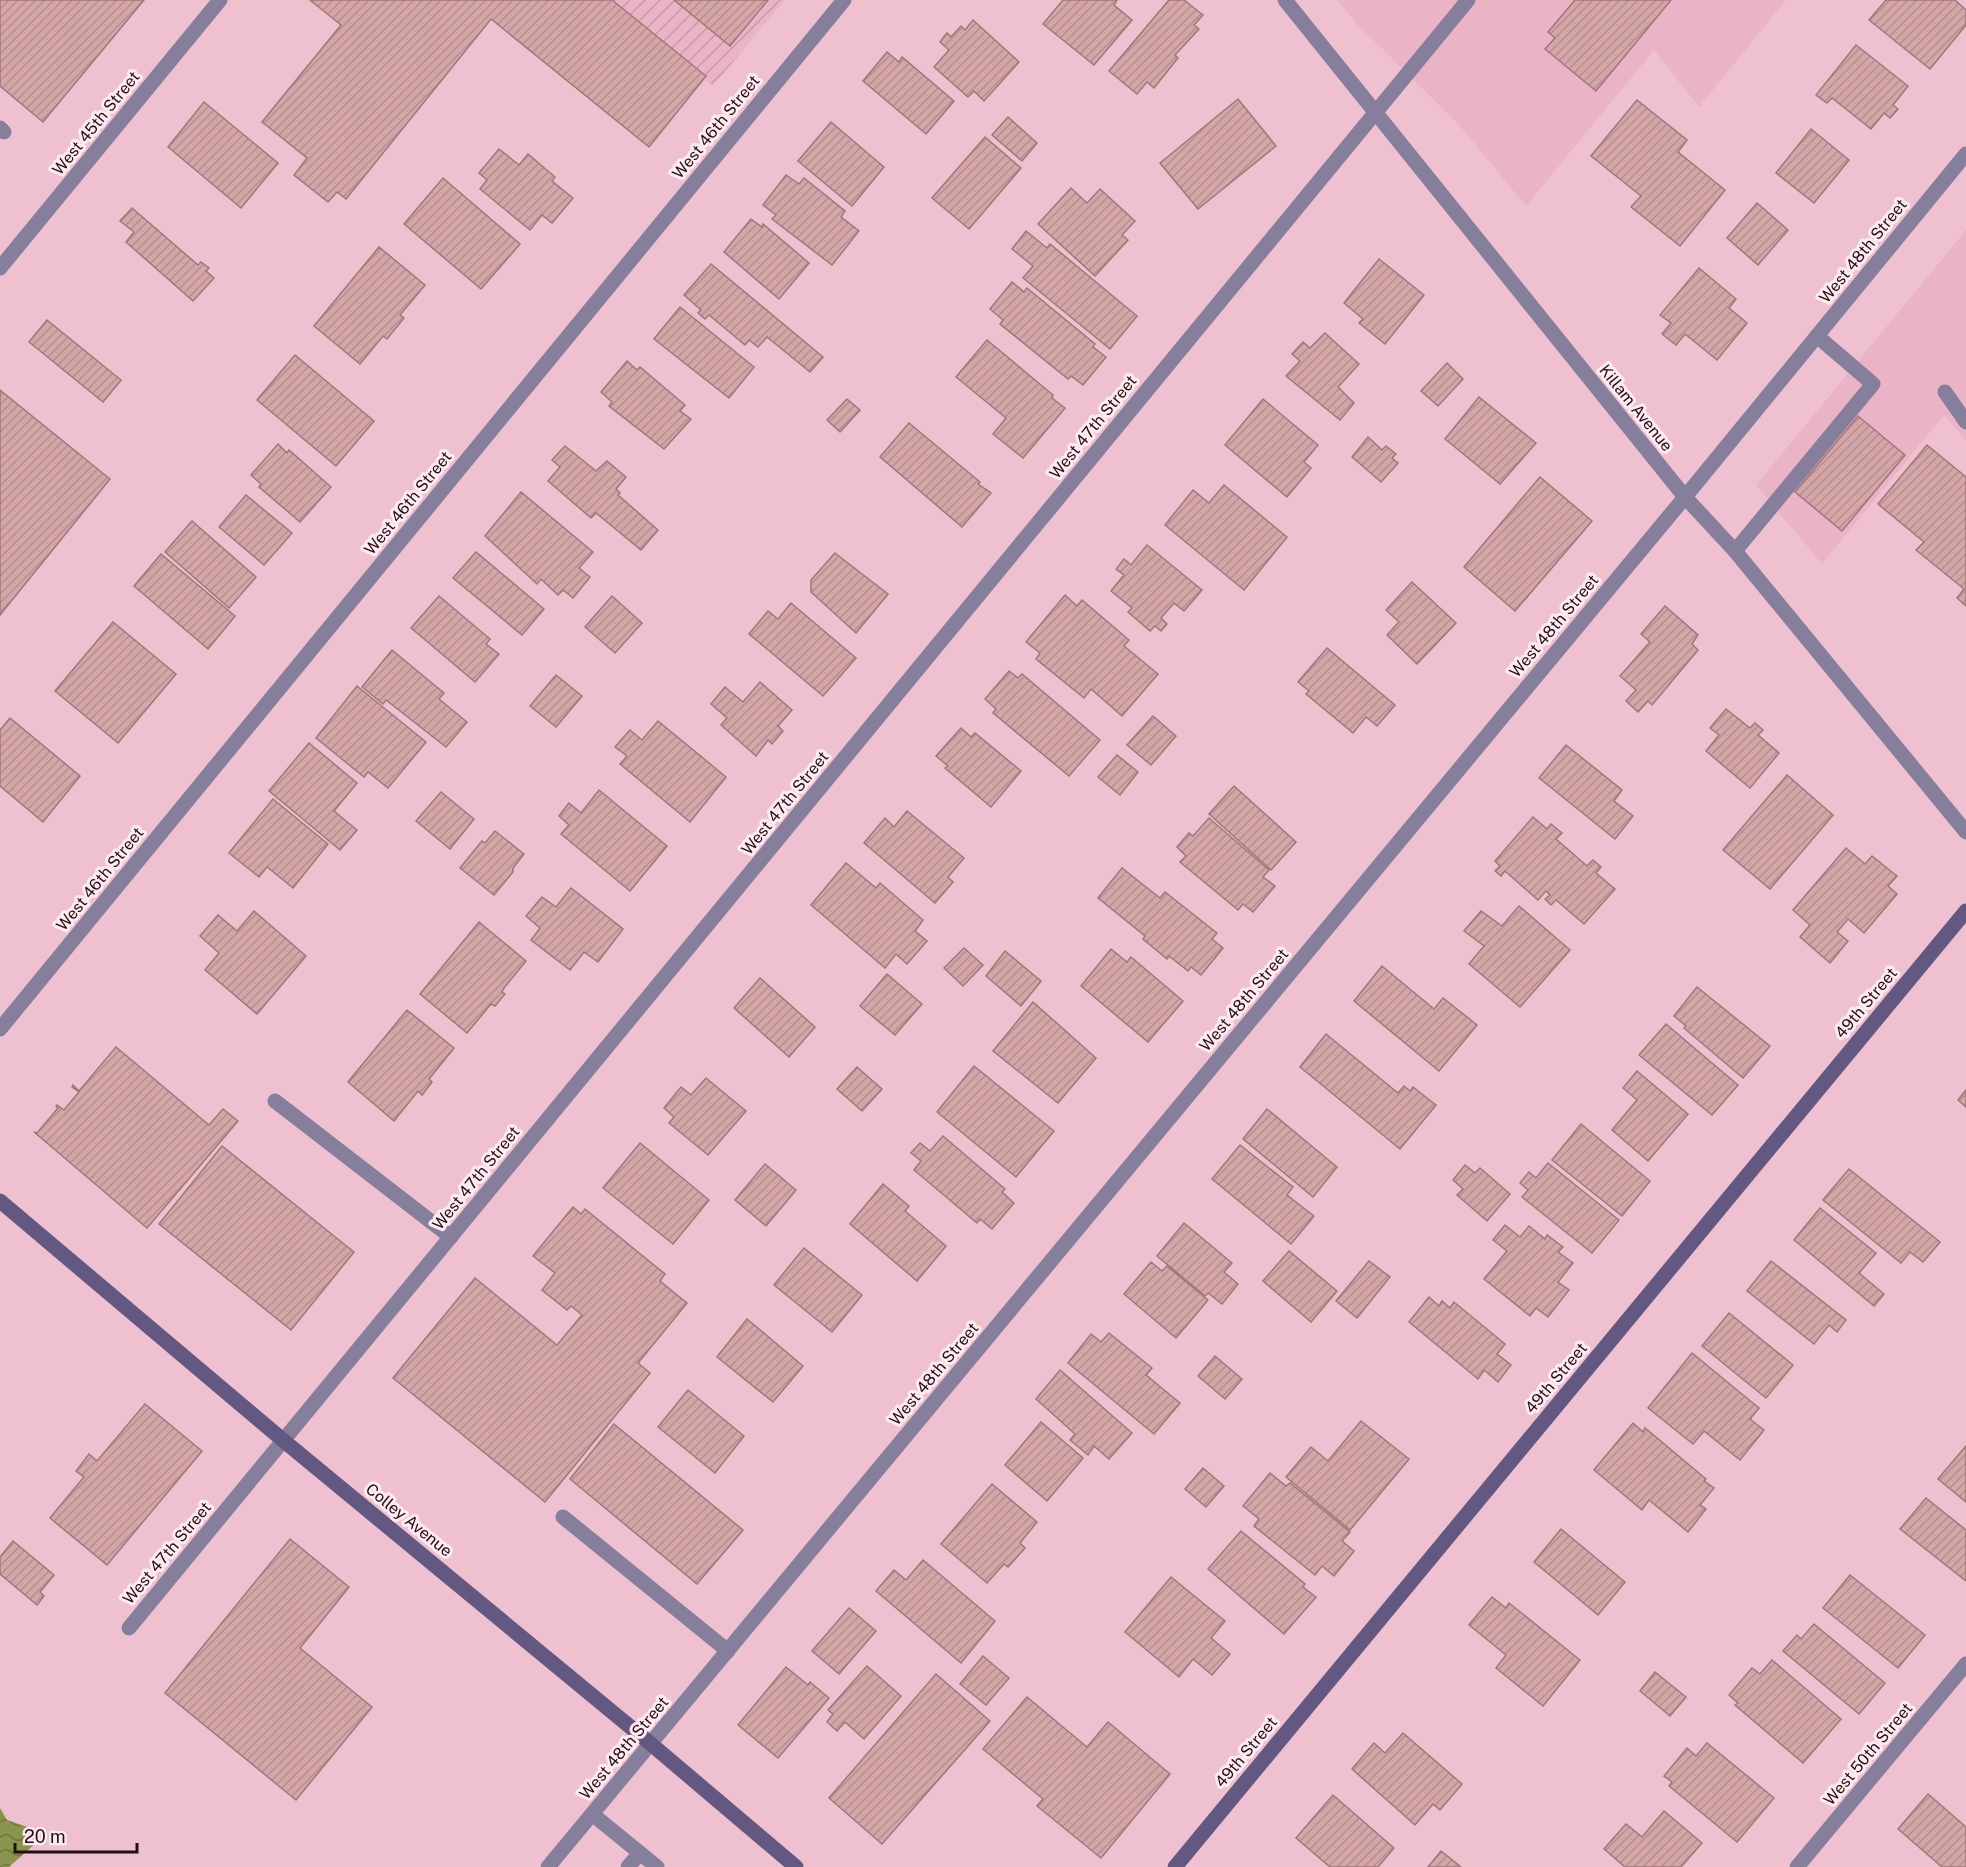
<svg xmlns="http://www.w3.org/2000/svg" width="1966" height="1867" viewBox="0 0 1966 1867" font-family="'Public Sans',sans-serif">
<defs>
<pattern id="industrial-furrows" width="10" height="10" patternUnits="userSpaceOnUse" patternTransform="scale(1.5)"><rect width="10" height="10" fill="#eab4c6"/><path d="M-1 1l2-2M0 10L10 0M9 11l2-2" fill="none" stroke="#c89aa9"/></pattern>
<pattern id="water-waves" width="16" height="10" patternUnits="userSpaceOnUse" patternTransform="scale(1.5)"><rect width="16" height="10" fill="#89944d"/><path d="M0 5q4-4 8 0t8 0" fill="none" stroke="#70773f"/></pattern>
<pattern id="building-hatch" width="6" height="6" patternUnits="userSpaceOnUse" patternTransform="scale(1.5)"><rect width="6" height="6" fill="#d5a6a7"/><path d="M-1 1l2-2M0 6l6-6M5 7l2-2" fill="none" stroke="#b78e8f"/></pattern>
</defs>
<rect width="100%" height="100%" fill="#efc1d0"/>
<g fill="#eab4c6">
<polygon points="1337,0 1786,0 1699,107 1654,50 1526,206 1459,125 1356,23"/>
<polygon points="1966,230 1966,441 1944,415 1822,564 1756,485"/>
</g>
<polygon fill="url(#industrial-furrows)" points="609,0 785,0 713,86"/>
<polygon fill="url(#water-waves)" points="0,1808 7,1820 36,1830 36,1843 9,1867 0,1867"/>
<g fill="url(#building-hatch)" stroke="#a27678" stroke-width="1.5">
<polygon points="0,0 144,0 43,122 0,86"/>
<polygon points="310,0 612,0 706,76 649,147 491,19 346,199 337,192 328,202 294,175 307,158 262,122 341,25"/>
<polygon points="674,0 768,0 730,46"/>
<polygon points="1063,0 1117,0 1114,5 1132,20 1094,65 1043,24"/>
<polygon points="1169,0 1184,0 1203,15 1194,25 1199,29 1175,55 1178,58 1154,88 1147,82 1137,94 1109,71"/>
<polygon points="1575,0 1671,0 1596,91 1545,49 1555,38 1548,32"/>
<polygon points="1886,0 1955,0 1966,10 1966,25 1930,69 1869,20"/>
<polygon points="973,20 1019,62 984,101 974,91 968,97 934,67 949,50 940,42 947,33 951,37 961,26 965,30"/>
<polygon points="1856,45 1908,86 1893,105 1898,109 1890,118 1884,113 1871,129 1832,98 1827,103 1816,95"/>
<polygon points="887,52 899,62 902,57 954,101 926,134 863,81"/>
<polygon points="1238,99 1276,146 1198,209 1160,163"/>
<polygon points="1637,100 1687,140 1678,152 1725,190 1680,246 1631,207 1641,196 1591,156"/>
<polygon points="204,102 278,163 241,208 168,147"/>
<polygon points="1008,117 1037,143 1022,161 992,135"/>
<polygon points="831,122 884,167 852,206 798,161"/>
<polygon points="1811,129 1849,160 1814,203 1776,173"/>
<polygon points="985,137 1021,168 969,229 932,198"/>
<polygon points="499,149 519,165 528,154 555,177 552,181 573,198 552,223 542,215 530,230 480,189 487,180 479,173"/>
<polygon points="786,175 799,184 804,178 845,211 841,217 859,231 832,265 772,219 776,215 763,205"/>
<polygon points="443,178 520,244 481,289 404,224"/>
<polygon points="1071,188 1087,203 1100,189 1135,221 1122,235 1128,240 1095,276 1038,224"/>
<polygon points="1757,203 1788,230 1758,265 1727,238"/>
<polygon points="132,208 198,265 201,262 209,268 206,271 214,278 193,301 126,242 134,232 120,221"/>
<polygon points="751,219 762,227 763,224 809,263 779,299 724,252"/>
<polygon points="1026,231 1047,248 1050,244 1137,316 1110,349 1023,278 1033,266 1012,249"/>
<polygon points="379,247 425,285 400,315 404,318 387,339 383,336 360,364 314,326"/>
<polygon points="1379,259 1424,295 1385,344 1359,323 1363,319 1344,303"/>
<polygon points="711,264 823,357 810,372 767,337 758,347 749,340 745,345 709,315 705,319 698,313 701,310 684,295"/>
<polygon points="1699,268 1736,299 1729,308 1747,323 1717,360 1685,334 1676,345 1662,334 1671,323 1660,315"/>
<polygon points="1012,282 1024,292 1027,288 1095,344 1093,347 1106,357 1083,385 1071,376 1068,379 1000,324 1003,320 990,309"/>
<polygon points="680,307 754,367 729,398 654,339"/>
<polygon points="47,320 121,380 103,402 29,342"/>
<polygon points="1325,333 1359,364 1338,387 1354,403 1340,420 1286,376 1300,361 1292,354 1303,342 1310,348"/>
<polygon points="987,340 1053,395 1052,398 1065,408 1023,458 993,434 1006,418 956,377"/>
<polygon points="295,355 374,421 336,466 257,400"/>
<polygon points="627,361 637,370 640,367 685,405 680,411 691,419 664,449 609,406 612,402 601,392"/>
<polygon points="1447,363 1463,379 1438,406 1421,391"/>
<polygon points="0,390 110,479 0,615"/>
<polygon points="1479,397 1536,443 1500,484 1445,439"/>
<polygon points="847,399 860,410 840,432 827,420"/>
<polygon points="1263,399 1318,445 1304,462 1311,468 1287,497 1225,445"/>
<polygon points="1858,416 1905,455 1842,531 1795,492"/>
<polygon points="909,423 980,482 978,484 991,493 962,527 880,457"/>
<polygon points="1368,437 1382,450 1386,446 1396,454 1392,458 1398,463 1381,482 1352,457"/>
<polygon points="278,444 287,453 289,450 331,487 300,522 259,487 261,484 251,475"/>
<polygon points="1927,445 1966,477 1966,606 1957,598 1964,589 1916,550 1924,542 1878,504"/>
<polygon points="565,446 596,471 607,461 626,477 616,489 620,493 618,495 658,530 641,550 596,513 591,518 548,481 560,467 552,460"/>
<polygon points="1540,477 1592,521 1515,611 1464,567"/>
<polygon points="1224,485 1287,537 1244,590 1165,525 1193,490 1209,503"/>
<polygon points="521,492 593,552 579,568 590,577 573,598 563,590 558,595 541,579 537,584 485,536"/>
<polygon points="246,495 292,533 264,565 219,527"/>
<polygon points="192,521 256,577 229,608 165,552"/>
<polygon points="1147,545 1202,590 1184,611 1174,603 1161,618 1167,624 1161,631 1155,626 1150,631 1128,612 1132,608 1111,591 1124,575 1116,569 1124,559 1131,565"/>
<polygon points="476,552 544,609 522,635 453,578"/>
<polygon points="835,553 888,594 856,633 811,592 811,580"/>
<polygon points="161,554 235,616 208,649 134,586"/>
<polygon points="1412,582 1456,623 1417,664 1387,635 1399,622 1386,610"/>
<polygon points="1065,595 1077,606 1082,600 1129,640 1124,646 1158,674 1122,716 1091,689 1084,698 1036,659 1040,653 1026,642"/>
<polygon points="439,596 490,639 486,644 499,654 475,682 411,628"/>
<polygon points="612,596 642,623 615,653 585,627"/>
<polygon points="791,603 856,658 823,696 749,634 768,611 778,619"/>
<polygon points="1665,606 1698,635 1692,644 1698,650 1652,705 1648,701 1638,712 1626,701 1636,690 1620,676 1650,642 1641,634"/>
<polygon points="113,622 176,674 118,743 55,691"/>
<polygon points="1327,648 1395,705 1377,726 1366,717 1353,733 1306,694 1309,691 1298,682"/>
<polygon points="392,650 444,693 439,699 467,722 446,747 386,700 383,704 362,687"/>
<polygon points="1009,671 1018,678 1022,674 1100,740 1069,776 993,713 996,709 985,699"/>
<polygon points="556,675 582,696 556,727 530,706"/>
<polygon points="760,682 792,710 778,726 783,731 772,744 768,740 756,756 721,725 727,718 711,704 725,687 743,702"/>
<polygon points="357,686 426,742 388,788 368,772 364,777 316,738"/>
<polygon points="1726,709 1750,728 1755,723 1763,730 1758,735 1779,753 1750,788 1706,751 1719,735 1710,728"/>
<polygon points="1153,716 1176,736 1151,765 1127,745"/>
<polygon points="10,718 80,776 43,822 0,786 0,730"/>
<polygon points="658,721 726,777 690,822 620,764 627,756 615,747 630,730 642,740"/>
<polygon points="961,728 971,737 975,733 1021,771 991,807 945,768 948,766 936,756"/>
<polygon points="309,743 357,783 334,811 357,830 340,850 269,791"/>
<polygon points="1566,745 1622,790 1614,801 1633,816 1615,839 1539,778"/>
<polygon points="1117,755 1138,772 1120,795 1098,777"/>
<polygon points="1787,775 1833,815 1770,889 1723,850"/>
<polygon points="1234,786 1296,842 1271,870 1209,814"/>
<polygon points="599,790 667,846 630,891 561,834 569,825 559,816 569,803 581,813"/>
<polygon points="441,792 474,819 450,849 416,821"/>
<polygon points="273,799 328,844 293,888 267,867 259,877 229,853"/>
<polygon points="907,811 964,858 948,877 953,882 935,903 864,843 885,818 894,827"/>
<polygon points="1533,817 1547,829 1551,824 1562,833 1556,839 1587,866 1593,860 1601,867 1596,873 1615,889 1584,924 1556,900 1551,905 1545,899 1550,895 1546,891 1538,900 1505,871 1501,876 1495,871 1500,866 1495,861"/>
<polygon points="1209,818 1269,870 1263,877 1275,886 1253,912 1243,904 1238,910 1180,862 1186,856 1177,847 1189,833 1193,836"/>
<polygon points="495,831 524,854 513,868 513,872 494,895 460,868 482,841 485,843"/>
<polygon points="1846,848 1865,864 1872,856 1897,876 1888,886 1897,894 1864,933 1848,919 1837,932 1848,941 1830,963 1800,937 1810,925 1793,910"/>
<polygon points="846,863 876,888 880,883 923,920 915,931 927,941 907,964 896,954 885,968 811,905"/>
<polygon points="1122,868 1160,898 1165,892 1217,933 1212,939 1223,948 1201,975 1191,967 1188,971 1169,956 1167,959 1143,939 1145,936 1098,898"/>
<polygon points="571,888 623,929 598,962 584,952 570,970 531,940 540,928 526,916 542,897 556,907"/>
<polygon points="1519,906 1570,950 1520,1007 1469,964 1484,946 1464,931 1481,911 1502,926"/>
<polygon points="254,911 306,956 257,1014 205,970 219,953 200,936 218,915 237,931"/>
<polygon points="479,922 526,961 504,988 502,992 505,994 495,1006 491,1004 467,1033 420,994"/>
<polygon points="964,948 983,965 963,986 944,968"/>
<polygon points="1111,949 1127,962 1131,957 1183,1001 1148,1042 1081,986"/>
<polygon points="1005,951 1041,981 1021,1006 986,976"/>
<polygon points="1382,966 1434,1009 1443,998 1477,1025 1439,1071 1354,1001"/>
<polygon points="887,974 922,1004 895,1035 860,1006"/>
<polygon points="760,978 815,1027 789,1057 734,1008"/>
<polygon points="1697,987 1770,1046 1743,1078 1684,1028 1686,1026 1674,1016"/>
<polygon points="1033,1002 1096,1058 1058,1103 993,1051"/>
<polygon points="407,1010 454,1048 429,1079 432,1082 422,1095 418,1091 394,1121 348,1082"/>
<polygon points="1666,1024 1738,1085 1712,1115 1639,1055"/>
<polygon points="1326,1034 1398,1093 1404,1086 1410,1091 1413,1087 1436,1105 1400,1149 1300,1067"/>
<polygon points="116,1047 209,1125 223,1109 238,1121 147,1228 34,1132 37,1133 58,1108 56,1106 57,1105 64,1110 79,1092 72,1087 73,1085 79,1091"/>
<polygon points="974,1066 1054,1131 1016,1177 937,1112"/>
<polygon points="857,1067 882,1089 862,1111 837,1089"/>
<polygon points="1637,1071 1688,1114 1648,1161 1612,1130 1637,1100 1623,1088"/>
<polygon points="706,1078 746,1111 708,1155 669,1123 674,1117 664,1108 681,1087 691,1095"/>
<polygon points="1966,1090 1966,1107 1958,1100"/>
<polygon points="1267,1109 1337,1167 1313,1197 1243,1139"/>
<polygon points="1581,1124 1650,1181 1622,1216 1552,1160"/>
<polygon points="943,1136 1005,1189 1002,1192 1014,1203 992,1229 980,1219 977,1223 914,1170 921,1161 911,1153 920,1143 930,1151"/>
<polygon points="640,1143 709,1200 673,1244 603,1188"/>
<polygon points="1240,1145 1293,1187 1287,1195 1314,1216 1291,1244 1212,1179"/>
<polygon points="222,1146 354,1252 291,1330 159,1224"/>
<polygon points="1548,1163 1619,1220 1592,1253 1522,1197 1528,1190 1520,1183 1529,1172 1536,1178"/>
<polygon points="765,1164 796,1190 766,1226 735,1200"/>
<polygon points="1465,1165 1475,1173 1480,1168 1510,1194 1487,1221 1457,1195 1463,1189 1453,1180"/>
<polygon points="1849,1169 1940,1242 1923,1262 1910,1252 1901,1263 1823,1200"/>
<polygon points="883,1184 909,1206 905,1211 946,1246 917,1281 850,1224"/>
<polygon points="573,1207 581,1214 585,1209 665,1274 660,1281 687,1303 638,1363 650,1373 545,1502 393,1378 475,1278 557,1345 582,1315 571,1306 567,1310 542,1290 555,1273 533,1256"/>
<polygon points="1820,1208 1876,1253 1859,1273 1884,1294 1874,1306 1794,1240"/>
<polygon points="1184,1223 1232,1263 1224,1272 1238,1284 1222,1304 1208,1293 1205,1296 1157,1256"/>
<polygon points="1505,1225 1520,1237 1529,1226 1545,1239 1547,1235 1563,1247 1558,1252 1573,1263 1558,1282 1569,1290 1548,1317 1536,1308 1530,1316 1484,1279 1507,1251 1493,1240"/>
<polygon points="804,1248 862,1295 832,1332 774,1285"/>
<polygon points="1289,1251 1337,1291 1311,1322 1263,1281"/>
<polygon points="1369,1261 1390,1277 1357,1318 1336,1301"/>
<polygon points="1771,1261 1846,1320 1837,1332 1829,1325 1814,1344 1747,1291"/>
<polygon points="1151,1262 1162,1271 1167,1266 1208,1300 1176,1338 1124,1294"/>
<polygon points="1429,1297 1439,1306 1442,1301 1450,1308 1454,1302 1505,1344 1497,1354 1511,1365 1498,1382 1484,1370 1478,1379 1409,1322"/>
<polygon points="1729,1313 1793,1365 1766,1398 1702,1346"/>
<polygon points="747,1319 803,1366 773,1402 717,1357"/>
<polygon points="1109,1333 1152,1368 1146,1375 1180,1403 1154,1434 1068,1363 1091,1334 1101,1342"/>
<polygon points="1692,1353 1759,1408 1750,1419 1764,1430 1740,1460 1704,1431 1693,1444 1648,1408"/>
<polygon points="1215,1356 1242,1379 1225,1399 1198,1376"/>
<polygon points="1060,1370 1132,1433 1109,1459 1094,1446 1088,1455 1070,1440 1075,1434 1036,1399"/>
<polygon points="688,1390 744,1436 715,1473 658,1427"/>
<polygon points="145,1404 202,1451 107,1565 50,1518 84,1477 76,1471 89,1454 97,1461"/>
<polygon points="1361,1421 1409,1459 1350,1530 1286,1477 1311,1447 1328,1461"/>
<polygon points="1041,1422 1083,1458 1047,1501 1005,1465"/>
<polygon points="1633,1423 1643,1432 1645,1428 1706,1479 1704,1481 1714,1488 1700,1505 1706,1509 1688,1532 1649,1500 1642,1510 1594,1470"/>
<polygon points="614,1424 743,1530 697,1584 570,1479"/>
<polygon points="1966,1446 1966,1502 1938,1479"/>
<polygon points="1203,1468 1224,1486 1206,1507 1185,1489"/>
<polygon points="1270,1473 1286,1486 1290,1483 1350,1532 1342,1541 1354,1551 1334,1576 1322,1566 1315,1575 1254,1526 1259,1519 1243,1506"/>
<polygon points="992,1484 1037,1522 1020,1543 1025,1548 1008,1567 1004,1564 987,1583 941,1544"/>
<polygon points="1926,1498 1966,1530 1966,1581 1900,1529"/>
<polygon points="1561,1529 1625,1582 1598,1615 1534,1562"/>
<polygon points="1241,1531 1305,1584 1303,1587 1316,1597 1284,1634 1208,1569"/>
<polygon points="290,1539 349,1587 300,1648 372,1707 296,1800 165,1693"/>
<polygon points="13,1541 54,1575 40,1592 44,1596 37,1605 0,1574 0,1557"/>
<polygon points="923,1560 995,1621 961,1663 876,1591 894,1570 906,1580"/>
<polygon points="1850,1575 1925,1635 1898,1668 1823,1608"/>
<polygon points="1171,1577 1225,1621 1211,1638 1230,1654 1212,1675 1193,1659 1179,1677 1125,1632"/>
<polygon points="1492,1597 1506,1608 1509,1603 1580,1660 1543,1706 1496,1668 1506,1655 1469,1625"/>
<polygon points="849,1608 876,1631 839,1674 812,1651"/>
<polygon points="1814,1624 1885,1683 1859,1714 1783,1651 1797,1635 1801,1639"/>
<polygon points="983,1656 1009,1678 986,1705 960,1684"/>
<polygon points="1772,1660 1841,1719 1803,1763 1735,1705 1738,1703 1729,1695 1752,1668 1760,1674"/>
<polygon points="867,1666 901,1696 864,1739 845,1722 837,1731 827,1722 833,1714 828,1710"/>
<polygon points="786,1667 808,1685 810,1682 829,1698 778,1758 738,1725"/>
<polygon points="1655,1672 1686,1697 1670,1716 1640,1691"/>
<polygon points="936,1674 990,1721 882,1844 829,1798"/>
<polygon points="1027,1697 1087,1747 1108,1722 1170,1774 1101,1858 1037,1806 1043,1799 983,1749"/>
<polygon points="1403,1733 1462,1784 1440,1810 1433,1804 1415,1825 1352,1769 1374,1743 1385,1753"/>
<polygon points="1707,1743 1774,1798 1737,1842 1669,1786 1672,1782 1664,1776 1687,1748 1696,1756"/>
<polygon points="1928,1794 1966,1827 1966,1867 1942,1867 1898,1829"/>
<polygon points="1333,1795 1394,1848 1378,1867 1330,1867 1296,1838"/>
<polygon points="1664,1811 1702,1843 1681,1867 1625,1867 1604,1849 1626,1824 1642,1837"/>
<polygon points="1441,1851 1461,1867 1428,1867"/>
</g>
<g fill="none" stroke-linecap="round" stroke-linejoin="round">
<g stroke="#867f9b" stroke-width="15">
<polyline points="0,128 4,132"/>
<polyline points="1945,392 1966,422"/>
<polyline points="1735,551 1873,384 1817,336"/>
<polyline points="275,1101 451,1237"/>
<polyline points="563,1517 728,1651"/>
<polyline points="592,1814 640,1853 628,1867"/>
<polyline points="640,1853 657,1867"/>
</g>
<g stroke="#867f9b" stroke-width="15">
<polyline points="1285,0 1685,497 1735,551 1966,832"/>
<polyline points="0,268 220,0"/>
<polyline points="0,1029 844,0"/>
<polyline points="129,1628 1468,0"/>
<polyline points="548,1867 1685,497 1966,154"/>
<polyline points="1797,1867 1966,1664"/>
</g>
<g stroke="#635881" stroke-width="15">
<polyline points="0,1201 284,1441 651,1744 796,1867"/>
<polyline points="1175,1867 1966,911"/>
</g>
</g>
<g text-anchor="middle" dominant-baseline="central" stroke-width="6" stroke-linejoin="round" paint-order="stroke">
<g font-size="16" fill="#201016" stroke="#feebf1">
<text transform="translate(96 123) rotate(-51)">West 45th Street</text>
<text transform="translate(716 127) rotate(-51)">West 46th Street</text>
<text transform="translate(1863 251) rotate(-51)">West 48th Street</text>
<text transform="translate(1636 408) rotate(51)">Killam Avenue</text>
<text transform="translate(1093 427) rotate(-51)">West 47th Street</text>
<text transform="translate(408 503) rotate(-51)">West 46th Street</text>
<text transform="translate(1554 626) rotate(-50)">West 48th Street</text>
<text transform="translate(785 803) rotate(-51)">West 47th Street</text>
<text transform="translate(100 879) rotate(-51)">West 46th Street</text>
<text transform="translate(1244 1000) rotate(-50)">West 48th Street</text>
<text transform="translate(1866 1003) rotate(-50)">49th Street</text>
<text transform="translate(476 1178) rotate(-51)">West 47th Street</text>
<text transform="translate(934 1374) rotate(-50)">West 48th Street</text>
<text transform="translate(1556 1378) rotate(-50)">49th Street</text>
<text transform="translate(409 1520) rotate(39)">Colley Avenue</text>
<text transform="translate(167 1553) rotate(-50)">West 47th Street</text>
<text transform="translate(624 1748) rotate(-50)">West 48th Street</text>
<text transform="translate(1246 1752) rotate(-50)">49th Street</text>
<text transform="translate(1868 1754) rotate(-50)">West 50th Street</text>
</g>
</g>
<path d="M15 1843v9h122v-9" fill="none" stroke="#201016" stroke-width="3"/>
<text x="24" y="1843" font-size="18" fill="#201016" stroke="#feebf1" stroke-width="4.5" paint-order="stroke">20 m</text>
</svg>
